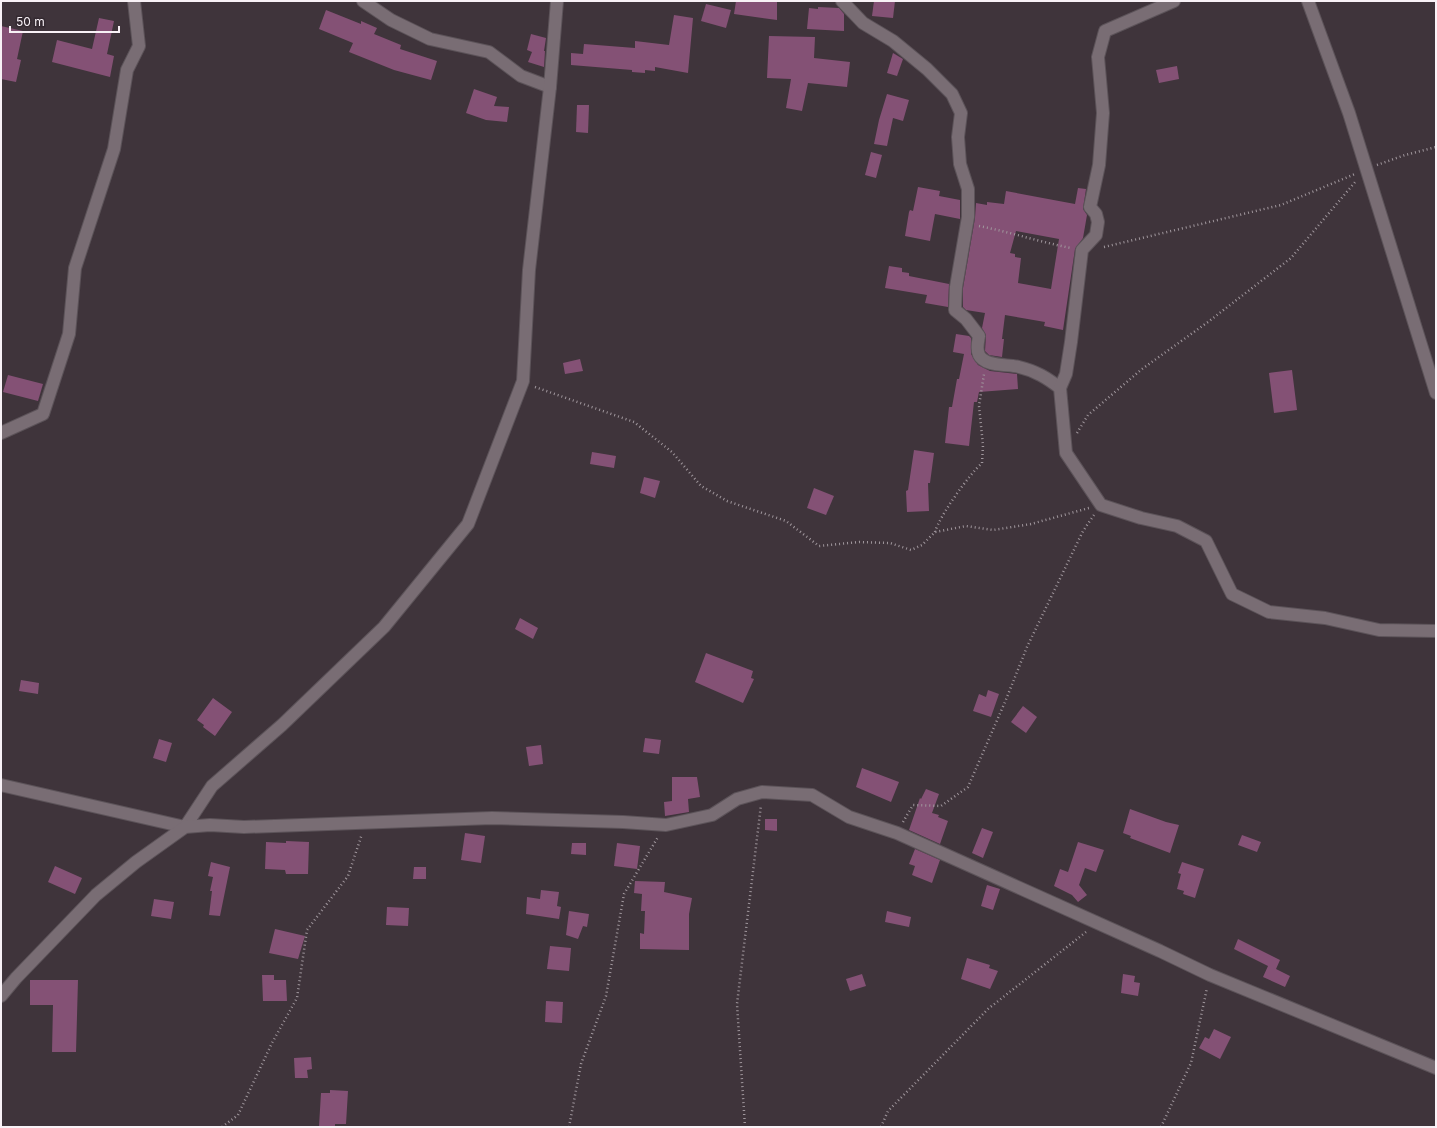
<svg xmlns="http://www.w3.org/2000/svg" width="1437" height="1128" viewBox="0 0 1437 1128" font-family="Inter,sans-serif">
<rect width="100%" height="100%" fill="#3f343b"/>
<g fill="#845175" fill-rule="evenodd">
<polygon points="736,1 777,1 777,20 734,14"/>
<polygon points="874,1 895,1 893,18 872,16"/>
<polygon points="706,4 731,10 726,28 701,21"/>
<polygon points="818,7 839,8 844,14 844,31 807,29 809,8 818,9"/>
<polygon points="326,10 361,24 361,21 377,28 374,34 401,45 400,49 437,61 431,80 394,70 349,52 353,43 319,29"/>
<polygon points="674,15 693,18 688,73 655,67 655,71 645,70 645,73 632,72 632,70 571,65 571,53 583,54 584,44 635,48 635,41 669,45"/>
<polygon points="99,18 114,21 107,54 114,56 110,77 52,62 57,40 92,49"/>
<polygon points="1,26 23,31 17,59 21,60 16,82 1,79"/>
<polygon points="531,34 546,38 544,51 545,51 544,67 528,62 532,52 527,50"/>
<polygon points="769,36 815,37 814,58 850,62 847,87 808,83 802,111 786,108 791,79 767,78"/>
<polygon points="893,53 903,59 897,76 887,73"/>
<polygon points="1177,66 1179,79 1159,83 1156,70"/>
<polygon points="474,89 497,97 494,106 509,107 507,122 486,120 466,113"/>
<polygon points="887,94 909,100 903,121 893,118 887,146 874,144 879,120"/>
<polygon points="577,105 589,105 588,133 576,132"/>
<polygon points="871,152 882,155 876,178 865,175"/>
<polygon points="918,187 940,191 939,196 960,200 960,219 935,214 930,241 905,236 909,212 910,210 913,211"/>
<path d="M1078 188 1086 189 1083 209 1087 215 1083 238 1075 249 1063 330 1044 326 1045 322 1005 315 1002 339H1004L1002 357 989 355 985 351 986 335 982 328 985 313 966 310 963 307V288L975 218 976 203 987 205V202L1004 204 1006 191 1075 204ZM1016 231 1059 239 1051 289 1018 283 1021 258 1015 257V254L1010 253Z"/>
<polygon points="889,266 902,268 902,272 909,273 909,276 949,284 948,307 925,303 927,295 885,288"/>
<polygon points="956,334 969,336 971,338 971,354 978,365 990,371 1017,374 1018,389 979,392 977,402 974,402 969,446 945,443 949,407 952,407 957,379 959,379 964,354 953,352"/>
<polygon points="580,359 583,371 565,374 563,363"/>
<polygon points="1292,370 1297,410 1274,413 1269,373"/>
<polygon points="8,375 43,384 38,401 3,392"/>
<polygon points="914,450 934,453 930,483 928,483 929,511 907,512 906,491 908,490"/>
<polygon points="592,452 616,456 614,468 590,464"/>
<polygon points="644,477 660,481 655,498 640,493"/>
<polygon points="814,488 834,496 826,515 807,508"/>
<polygon points="520,618 538,628 533,639 515,629"/>
<polygon points="706,653 753,671 751,678 754,679 743,703 695,682"/>
<polygon points="21,680 39,683 38,694 19,691"/>
<polygon points="988,690 999,694 991,717 973,711 979,694 986,697"/>
<polygon points="213,698 232,712 215,736 203,727 204,725 197,720"/>
<polygon points="1023,706 1037,717 1026,733 1011,722"/>
<polygon points="645,738 661,740 659,754 643,752"/>
<polygon points="159,739 172,743 166,762 153,758"/>
<polygon points="541,745 543,764 529,766 526,747"/>
<polygon points="862,768 899,782 891,802 856,787"/>
<polygon points="672,777 697,777 700,797 688,799 689,812 665,816 664,802 672,801"/>
<polygon points="926,789 939,794 932,813 939,815 938,817 948,821 940,844 909,830 920,798 921,799"/>
<polygon points="1130,809 1166,822 1179,825 1170,853 1130,838 1131,836 1123,833"/>
<polygon points="765,819 777,819 777,831 765,830"/>
<polygon points="982,828 993,832 983,858 972,853"/>
<polygon points="465,833 485,836 481,863 461,860"/>
<polygon points="1242,835 1261,842 1257,852 1238,845"/>
<polygon points="286,841 309,842 308,874 286,874 285,870 265,869 266,842 286,843"/>
<polygon points="1078,842 1104,850 1096,872 1085,868 1079,885 1087,895 1078,902 1072,895 1054,886 1060,869 1068,872"/>
<polygon points="572,843 586,843 586,855 571,854"/>
<polygon points="617,843 640,846 637,869 614,866"/>
<polygon points="915,849 940,860 932,883 912,875 915,866 909,864"/>
<polygon points="211,862 230,867 220,916 209,915 212,891 210,891 213,877 208,876"/>
<polygon points="1182,862 1204,869 1195,898 1183,894 1184,891 1177,889 1181,874 1178,873"/>
<polygon points="55,866 82,878 75,894 48,882"/>
<polygon points="414,867 426,867 426,879 413,879"/>
<polygon points="635,881 665,882 664,892 692,898 689,914 689,950 640,949 640,933 644,934 645,911 641,911 642,894 634,893"/>
<polygon points="987,885 1000,889 993,910 981,906"/>
<polygon points="541,890 559,892 557,906 561,907 559,919 526,914 527,897 540,899"/>
<polygon points="154,899 174,902 171,919 151,916"/>
<polygon points="387,907 409,908 408,926 386,925"/>
<polygon points="569,911 589,914 587,927 583,926 578,939 566,935"/>
<polygon points="887,911 911,917 909,927 885,922"/>
<polygon points="275,929 305,936 298,959 269,953"/>
<polygon points="1238,939 1280,960 1276,969 1290,976 1285,987 1263,977 1268,966 1234,949"/>
<polygon points="550,946 571,948 569,971 547,969"/>
<polygon points="967,958 990,965 989,968 998,971 990,989 961,979"/>
<polygon points="862,974 866,986 850,991 846,979"/>
<polygon points="1123,974 1135,976 1134,982 1140,983 1138,996 1121,993"/>
<polygon points="262,975 274,975 274,980 286,980 287,1001 263,1001"/>
<polygon points="30,980 78,980 76,1052 52,1052 53,1005 30,1005"/>
<polygon points="546,1001 563,1002 562,1023 545,1022"/>
<polygon points="1214,1029 1231,1037 1220,1059 1199,1048 1205,1037 1209,1039"/>
<polygon points="311,1057 312,1069 307,1070 308,1078 295,1078 294,1058"/>
<polygon points="330,1090 348,1091 346,1124 335,1124 335,1127 319,1126 321,1093 330,1093"/>
</g>
<g fill="none" stroke-linecap="round" stroke-linejoin="round">
<defs>
<g id="street">
<polyline points="363,1 391,20 430,39 489,52 521,76 550,87"/>
<path d="M842 1 863 23 893 41 927 69 952 94 961 113 958 137 960 164 968 189V217L956 287 955 310 966 319 979 336C978 342 976 349 979 355 985 367 1008 364 1019 367 1036 371 1047 378 1060 388L1066 453 1101 505 1141 518 1177 526 1206 541 1232 594 1269 612 1325 618 1379 630 1436 631"/>
<polyline points="1308,1 1349,113 1436,393"/>
<polyline points="1060,388 1066,374 1071,342 1082,250 1096,235 1098,222 1096,214 1090,207 1099,165 1103,113 1098,57 1105,31 1174,1"/>
<polyline points="1,433 43,414 69,334 75,268 114,149 127,70 139,46 134,1"/>
<polyline points="1,785 185,827 212,786 282,725 384,627 468,524 523,381 529,270 550,87 557,1"/>
<polyline points="1,996 16,978 96,895 136,862 185,827 210,825 244,827 492,818 623,822 666,825 712,815 737,799 762,792 812,795 849,817 897,833 1160,951 1210,975 1436,1068"/>
</g>
</defs>
<use href="#street" stroke="#5c5359" stroke-width="14"/>
<g stroke="#a0979d" stroke-width="2.5" stroke-dasharray="1 3" stroke-linecap="butt">
<polyline points="1377,165 1405,155 1436,147"/>
<path d="M979 226C1010 232 1040 242 1071 248"/>
<polyline points="1104,247 1281,205 1355,174"/>
<polyline points="535,387 634,422 672,452 701,486 727,501 786,521 819,546 859,542 890,543 911,550 922,545 935,532 966,526 993,530 1031,524 1089,508"/>
<polyline points="1077,433 1088,415 1142,369 1208,322 1291,258 1356,181"/>
<path d="M935 532C940 515 969 475 982 463L983 445 979 406 984 374"/>
<polyline points="903,822 913,805 941,806 968,787 1005,702 1027,647 1083,531 1094,515"/>
<polyline points="222,1127 238,1115 272,1043 297,998 307,930 348,876 362,834"/>
<polyline points="569,1127 581,1064 606,996 624,894 658,837"/>
<polyline points="745,1127 737,1004 761,805"/>
<polyline points="881,1127 888,1111 988,1009 1086,932"/>
<polyline points="1161,1127 1191,1063 1207,988"/>
</g>
<use href="#street" stroke="#796d74" stroke-width="12"/>
</g>
<rect width="1437" height="1128" fill="none" stroke="#f8f1f6" stroke-width="4"/>
<path d="M10 26v6h109v-6" fill="none" stroke="#f8f1f6" stroke-width="2"/>
<text x="16" y="26" font-size="12" fill="#f8f1f6" stroke="#342a31" stroke-width="3" paint-order="stroke">50 m</text>
</svg>
